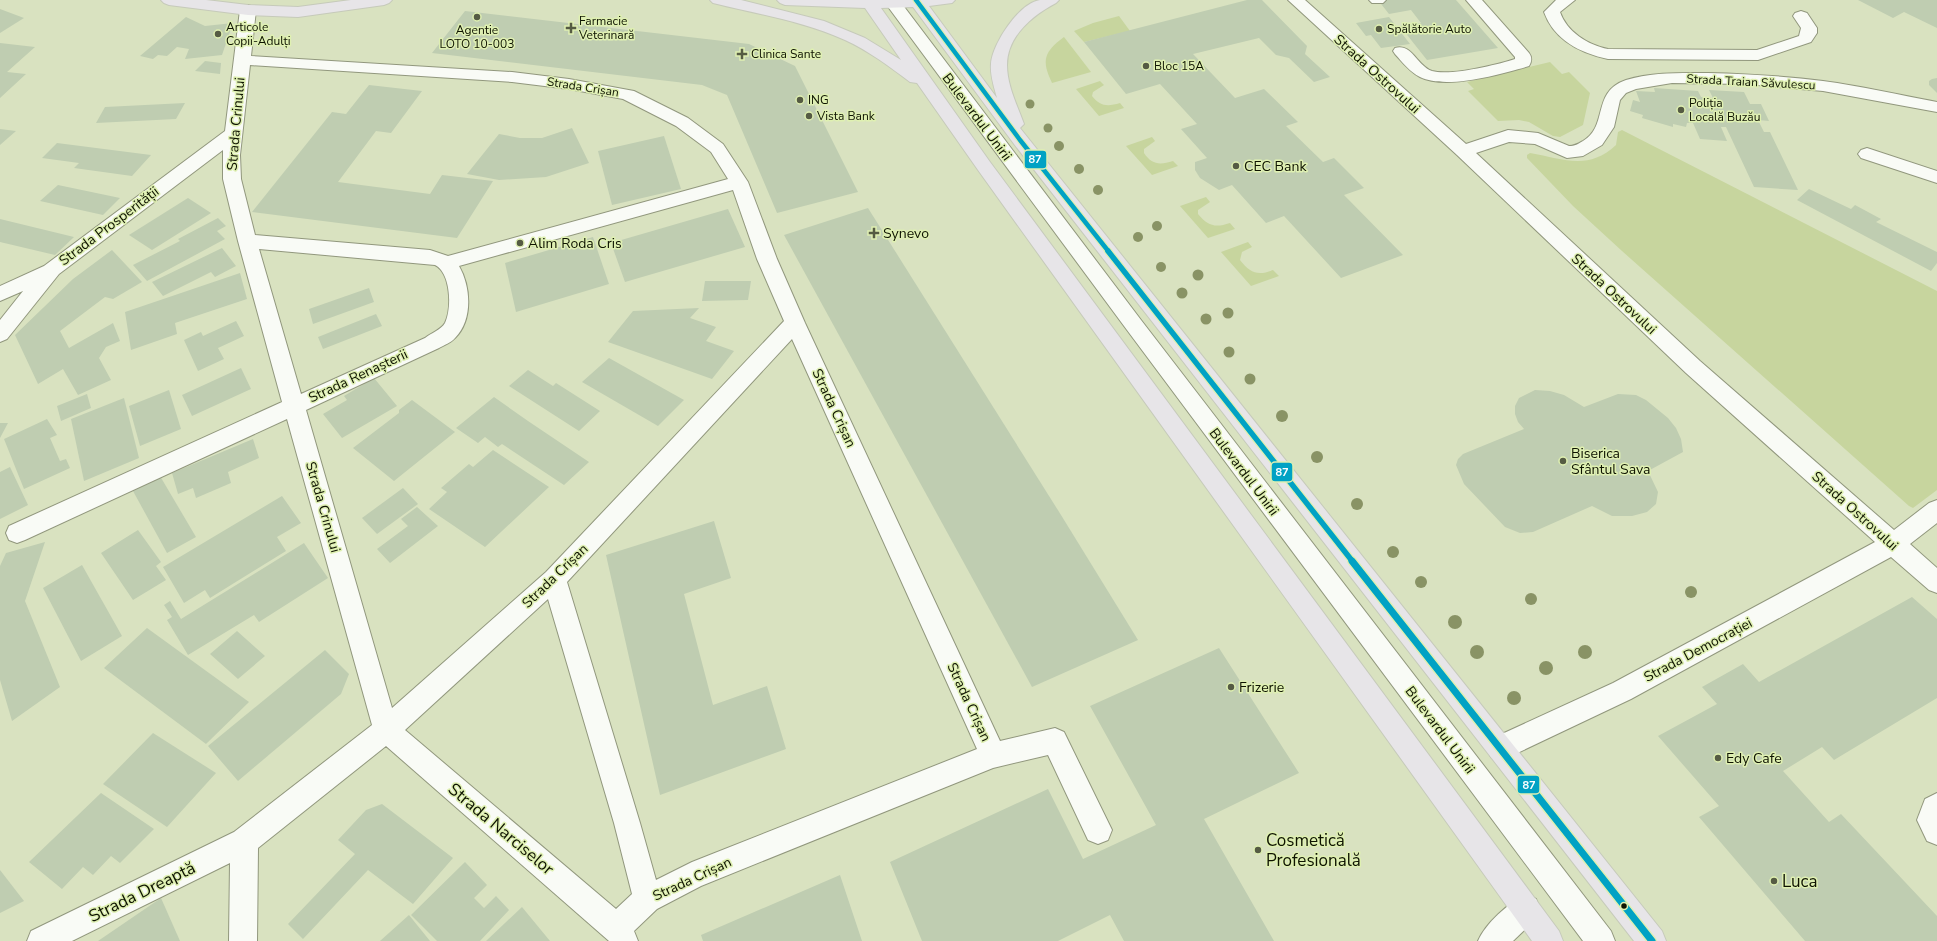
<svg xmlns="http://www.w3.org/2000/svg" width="1937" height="941" viewBox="0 0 1937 941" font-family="'Nunito Sans',sans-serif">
<rect width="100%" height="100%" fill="#d9e2c0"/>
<g fill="#c7d59e">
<polygon points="1119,16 1130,31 1084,42 1074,31 1093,23"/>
<path d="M1064 37 1091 72 1052 83C1041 60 1044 52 1064 37Z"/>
<polygon points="1550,62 1562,74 1569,72 1590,93 1583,125 1560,137 1553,136 1529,122 1519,120 1498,121 1468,91 1474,89 1467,82"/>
<path d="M1100 81 1104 85 1093 92 1092 96C1100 106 1107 107 1120 103L1124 108 1099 116 1076 89Z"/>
<path d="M1622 130 1937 291V490L1913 508 1909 506 1622 251 1573 206 1527 158V155L1530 153C1564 159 1588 171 1616 145L1618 132Z"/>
<path d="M1152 137 1155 141 1144 149V153C1152 165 1160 165 1173 161L1178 166 1152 175 1126 146Z"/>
<path d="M1206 197 1210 202 1198 210V214C1208 226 1215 228 1230 223L1235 229 1208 238 1180 206Z"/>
<path d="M1248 242 1252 247 1242 252 1240 260C1250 273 1258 276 1273 270L1279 276 1251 286 1221 252Z"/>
</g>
<g fill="#bfcdb1">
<polygon points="1247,0 1262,0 1307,46 1305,54 1330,77 1314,82 1289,58 1276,55 1259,38 1193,54 1235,98 1264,89 1298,122 1286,126 1323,162 1334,158 1364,188 1344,195 1403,255 1341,278 1284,216 1266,223 1232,185 1219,190 1200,178 1195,170 1195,162 1207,158 1181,129 1197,124 1160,84 1126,94 1084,42"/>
<polygon points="1378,0 1456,0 1498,48 1427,60 1400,26 1421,23 1411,10 1389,14"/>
<polygon points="1858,0 1937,0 1937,28 1904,12 1893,18"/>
<polygon points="0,9 24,18 0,33"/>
<polygon points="465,11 749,44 795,66 858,192 777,213 727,95 702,85 432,53"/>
<polygon points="186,17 205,26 233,23 222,55 185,59 189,49 177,47 167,56 158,55 153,59 140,56"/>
<polygon points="1389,17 1410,44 1381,48 1371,35 1366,36 1356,23"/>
<polygon points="0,43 35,47 7,72 26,74 0,98"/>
<polygon points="205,61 221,63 220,74 195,71"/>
<polygon points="1937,78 1937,93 1929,85 1929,81 1932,79"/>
<polygon points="369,85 422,91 391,133 376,131 338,182 430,194 442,175 493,181 457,238 252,212 332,112 346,114"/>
<polygon points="1654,88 1698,91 1701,97 1713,98 1709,90 1744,92 1750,104 1761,104 1769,121 1758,120 1764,132 1770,132 1798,190 1754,187 1726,127 1721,127 1727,141 1700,139 1693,123 1687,123 1686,127 1673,124 1673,127 1642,118 1643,115 1630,111 1633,100 1640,102 1636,91 1655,92"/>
<polygon points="185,103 176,119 96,123 105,107"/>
<polygon points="572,128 589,163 546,177 499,180 467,174 499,134 520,138 542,138"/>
<polygon points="0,129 16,131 0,145"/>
<polygon points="664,136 681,189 612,205 598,151"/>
<polygon points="57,143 151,155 132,176 74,168 79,163 42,158"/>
<polygon points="58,185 120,198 103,215 40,201"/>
<polygon points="1809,189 1851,209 1855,205 1881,219 1876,222 1937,252 1937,263 1931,271 1797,200"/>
<polygon points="188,198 211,213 152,250 129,235"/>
<polygon points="868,208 1061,515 1138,640 1032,687 784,235"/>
<polygon points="728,209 745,247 625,282 611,243"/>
<polygon points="218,218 226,226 217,231 225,239 147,281 133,265 180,241 178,239"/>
<polygon points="0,219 74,237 55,255 0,242"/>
<polygon points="593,237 609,284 516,312 505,263"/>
<polygon points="222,248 236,266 215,277 211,272 163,296 152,282"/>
<polygon points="112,250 142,282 113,299 105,297 60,331 69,348 113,323 120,341 106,347 99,358 111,380 78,395 63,369 38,384 15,335 73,279"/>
<polygon points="240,273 247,299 175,323 177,334 131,350 125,312"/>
<polygon points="705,281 751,281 748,300 702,301"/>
<polygon points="369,288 374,302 313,324 309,309"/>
<polygon points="699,308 690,318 716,327 706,341 734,351 712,379 608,342 633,311"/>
<polygon points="376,314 382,326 323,349 318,337"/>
<polygon points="236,321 244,336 218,348 224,359 198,371 184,340 201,332 203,336"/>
<polygon points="609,358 684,400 658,426 582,382"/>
<polygon points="241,368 251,389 192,416 182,395"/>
<polygon points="528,370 553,386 556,383 600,411 579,431 509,386"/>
<polygon points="374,378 397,406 342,438 323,414 347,400 344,396"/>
<polygon points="169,390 181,429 140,446 129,406"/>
<polygon points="1535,390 1550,391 1564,395 1584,407 1618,394 1636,395 1646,400 1668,418 1676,428 1681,439 1683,452 1648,471 1658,492 1656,504 1647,512 1632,516 1612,516 1592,506 1533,532 1520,533 1505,527 1464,484 1456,465 1458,459 1463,454 1524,429 1518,422 1515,414 1515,406 1519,398"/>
<polygon points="87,394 91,408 61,421 57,406"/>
<polygon points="494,397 528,421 589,462 564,485 502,444 498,447 485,437 478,443 456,428"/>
<polygon points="124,398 139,458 84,481 71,419"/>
<polygon points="412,400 455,432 394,481 353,448 399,413 399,410"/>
<polygon points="47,419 57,435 50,438 60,461 66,459 70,468 24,489 4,439"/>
<polygon points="0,423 8,423 0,438"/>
<polygon points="253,439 259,458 228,472 231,483 196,498 193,488 178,494 172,473"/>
<polygon points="493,450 549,487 485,547 429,509 447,492 441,488 469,464 473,467"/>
<polygon points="10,467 28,505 0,519 0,472"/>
<polygon points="160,476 196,537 167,553 133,491"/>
<polygon points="403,488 418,504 377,534 362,518"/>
<polygon points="282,496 301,523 277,537 286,551 210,598 205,590 184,603 163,567"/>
<polygon points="417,507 438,526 390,563 377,549 408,526 401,519"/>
<polygon points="714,521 731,578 684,594 713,705 767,686 786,749 660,795 606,555"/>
<polygon points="138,530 161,562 156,566 166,580 133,600 101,553"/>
<polygon points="45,542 25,601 60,687 12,721 0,680 0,566 6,553"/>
<polygon points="304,543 328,578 259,622 254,615 188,655 167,620 172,617 164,605 170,601 181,619"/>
<polygon points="82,565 122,636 81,661 43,588"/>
<polygon points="1912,597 1937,619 1937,698 1834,760 1822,747 1783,771 1829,822 1841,814 1937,916 1937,941 1805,941 1699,817 1719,806 1658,736 1717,704 1702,687 1743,664 1759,682"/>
<polygon points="147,628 249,702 206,744 104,668"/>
<polygon points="237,631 265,656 238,679 210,654"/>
<polygon points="1219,648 1299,773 1204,819 1274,941 1124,941 1110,915 1058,941 922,941 890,862 1048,789 1083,859 1156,825 1090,706"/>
<polygon points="325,650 349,674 341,694 238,781 208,746"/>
<polygon points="153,733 216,773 167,827 103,784"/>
<polygon points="101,793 154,829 120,863 111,856 93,875 83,867 62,889 29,862"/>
<polygon points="382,804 453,858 413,904 368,870 303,939 288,924 355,854 338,840 366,810"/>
<polygon points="465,862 487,885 474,898 484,908 496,896 509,910 480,941 437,941 411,915"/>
<polygon points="0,870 24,901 0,913"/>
<polygon points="840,875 862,941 703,941 701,935"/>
<polygon points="161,898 180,941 98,941"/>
<polygon points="522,907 550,941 486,941"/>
<polygon points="409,915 430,941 380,941"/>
</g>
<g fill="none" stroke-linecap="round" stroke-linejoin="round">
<defs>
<g id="minor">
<polygon points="883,0 899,0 1141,320 1611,931 1615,941 1583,941 1127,330"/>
<path d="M1288 0H1305L1466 144 1508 130 1538 133 1569 146C1575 146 1578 144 1583 141 1609 126 1591 92 1626 80 1652 72 1681 73 1708 73 1746 74 1785 76 1823 81 1861 86 1899 95 1937 102V112L1823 91 1746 84 1672 83 1636 89 1626 93 1620 100 1614 127 1602 145 1583 156 1567 158 1535 144 1509 142 1476 153 1700 361 1894 530 1929 503 1937 500V523L1910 544 1937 568V593L1929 590 1891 557 1631 699 1509 757 1500 761 1491 757 1487 748 1491 739 1613 683 1875 542 1686 373 1457 155Z"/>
<polygon points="1369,0 1386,0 1383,3 1372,3"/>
<path d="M1466 0H1482L1529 53C1532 57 1532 61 1529 66 1502 74 1446 90 1420 77 1410 72 1403 63 1395 54L1393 51 1395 48C1412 43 1417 66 1432 71 1450 76 1497 65 1515 59V57Z"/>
<path d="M1556 0H1575L1560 12C1567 32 1588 45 1608 49L1757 50 1799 36 1801 28 1793 16 1795 13 1801 11 1807 13 1817 28V33L1811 42 1758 60 1608 59C1580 53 1554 40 1544 12Z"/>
<path d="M248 5 254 7 256 10 251 56 512 72 569 79 634 91 688 118 723 144 748 182 777 259 805 323 1000 741 1055 728 1064 732 1112 830 1108 840 1098 844 1088 840 1048 755 993 768 701 886 657 909 634 931 638 941H609L386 746 258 848 257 941H229L230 863 72 941H27L31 931 234 832 372 725 287 419 25 540 17 543 9 540 6 533 9 526 282 402 238 241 223 179V150L59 274 7 339 0 342V320L23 291 0 301V286L44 266 225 131 240 10 242 7ZM250 65 512 82 569 89 623 99 676 126 711 152 728 179 448 256 430 250 255 235 241 179 240 155ZM733 190 757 259 784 321 546 572 392 708 306 410 439 348C444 345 451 343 455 338 473 320 471 287 459 266ZM259 249 435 265C451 273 452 308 445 323 441 330 431 333 425 338L301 394ZM792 339 977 749 692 862 656 880 640 823 567 582ZM548 599 614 823 632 894 616 909 405 730Z"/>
<polygon points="1867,148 1937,171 1937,183 1861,158 1858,154 1861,150"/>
<polygon points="1937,793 1937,845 1927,841 1917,820 1925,799"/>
<path d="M1526 895 1536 899 1540 909 1536 919 1513 941H1478C1485 924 1509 902 1526 895Z"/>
</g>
<g id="major">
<polygon points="161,0 206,0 248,5 298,7 351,0 392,0 389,3 384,5 298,17 248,15 169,5 164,3"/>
<path d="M710 0H741L824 21 865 38 901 60 865 8 785 5 780 3 777 0H955L952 3 929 6 997 98C994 87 990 75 991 64 992 44 1019 3 1040 0 1046 0 1053 0 1059 0L1056 3C1033 15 1007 36 1007 65 1007 85 1017 105 1024 124L1020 128 1662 931 1666 941H1634L1014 144 913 7 881 8 990 162 1559 931 1563 941H1532L978 170 917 83 910 82C890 67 869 51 845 40 803 21 757 14 713 3Z"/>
</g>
</defs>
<use href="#minor" stroke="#91977d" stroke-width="2"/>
<use href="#major" stroke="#c6caba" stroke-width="2"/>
<use href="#minor" fill="#f9fbf6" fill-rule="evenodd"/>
<use href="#major" fill="#e7e5e8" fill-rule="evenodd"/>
<defs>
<polyline id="bus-1-far2" points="916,0 1020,140 1109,252"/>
<polyline id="bus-1-far1" points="1108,251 1353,562"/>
<polyline id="bus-1" points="1352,561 1652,941"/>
</defs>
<use href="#bus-1-far2" stroke="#dff0b2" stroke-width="7"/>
<use href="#bus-1-far1" stroke="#dff0b2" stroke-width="8"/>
<use href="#bus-1" stroke="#dff0b2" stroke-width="10"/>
<use href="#bus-1-far2" stroke="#01a2c4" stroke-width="4.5"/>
<use href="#bus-1-far1" stroke="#01a2c4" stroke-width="5.5"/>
<use href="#bus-1" stroke="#01a2c4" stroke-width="7"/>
</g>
<g fill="#899365">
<circle cx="1030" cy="104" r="4.5"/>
<circle cx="1048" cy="128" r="4.5"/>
<circle cx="1059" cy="146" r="5"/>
<circle cx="1079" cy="169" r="5"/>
<circle cx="1098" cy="190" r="5"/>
<circle cx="1157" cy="226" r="5"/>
<circle cx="1138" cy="237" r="5"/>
<circle cx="1161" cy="267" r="5"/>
<circle cx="1198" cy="275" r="5.5"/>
<circle cx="1182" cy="293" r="5.5"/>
<circle cx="1228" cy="313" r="5.5"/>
<circle cx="1206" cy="319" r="5.5"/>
<circle cx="1229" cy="352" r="5.5"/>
<circle cx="1250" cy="379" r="5.5"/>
<circle cx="1282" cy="416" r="6"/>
<circle cx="1317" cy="457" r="6"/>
<circle cx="1357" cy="504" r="6"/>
<circle cx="1393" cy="552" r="6"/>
<circle cx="1421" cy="582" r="6"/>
<circle cx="1691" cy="592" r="6"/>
<circle cx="1531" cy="599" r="6"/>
<circle cx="1455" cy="622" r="7"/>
<circle cx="1477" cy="652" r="7"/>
<circle cx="1585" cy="652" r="7"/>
<circle cx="1546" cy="668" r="7"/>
<circle cx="1514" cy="698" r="7"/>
</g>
<g fill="#555b43" stroke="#dff0b2" stroke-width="1.5">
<circle cx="477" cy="17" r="4"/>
<path d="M569 22h4v4h4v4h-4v4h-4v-4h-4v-4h4z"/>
<circle cx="1379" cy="29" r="4"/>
<circle cx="218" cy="34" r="4"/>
<path d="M740 48h4v4h4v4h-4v4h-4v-4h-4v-4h4z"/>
<circle cx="1146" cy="66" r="4"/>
<circle cx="800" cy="100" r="4"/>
<circle cx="1681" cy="110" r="4"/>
<circle cx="809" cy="116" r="4"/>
<circle cx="1236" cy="166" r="4"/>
<path d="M872 227h4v4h4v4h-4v4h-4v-4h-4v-4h4z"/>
<circle cx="520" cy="243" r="4"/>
<circle cx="1563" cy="461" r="4"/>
<circle cx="1231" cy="687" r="4"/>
<circle cx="1718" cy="758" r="4"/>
<circle cx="1258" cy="850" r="4"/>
<circle cx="1774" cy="881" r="4"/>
</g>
<circle fill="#0e1300" stroke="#dff0b2" stroke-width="1.5" cx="1624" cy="906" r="3.5"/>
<g text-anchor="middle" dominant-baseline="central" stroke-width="3" stroke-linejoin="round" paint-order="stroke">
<g font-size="12" fill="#0e1300" stroke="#dff0b2" text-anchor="start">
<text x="579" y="21">Farmacie<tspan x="579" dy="14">Veterinară</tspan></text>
<text x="226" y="27">Articole<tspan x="226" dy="14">Copii-Adulți</tspan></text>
<text x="1387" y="29">Spălătorie Auto</text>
<text x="477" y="30" text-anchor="middle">Agentie<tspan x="477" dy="14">LOTO 10-003</tspan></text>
<text x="751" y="54">Clinica Sante</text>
<text x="1154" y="66">Bloc 15A</text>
<text x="808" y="100">ING</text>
<text x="1689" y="103">Poliția<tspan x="1689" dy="14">Locală Buzău</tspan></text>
<text x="817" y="116">Vista Bank</text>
</g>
<g font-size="12" fill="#0e1300" stroke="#dff0b2">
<text transform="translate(1751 82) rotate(3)">Strada Traian Săvulescu</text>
<text transform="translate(583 87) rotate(9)">Strada Crișan</text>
</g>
<g font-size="14" fill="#0e1300" stroke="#dff0b2">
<text transform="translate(1377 74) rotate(42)">Strada Ostrovului</text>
<text transform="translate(977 117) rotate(53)">Bulevardul Unirii</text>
<text transform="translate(236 124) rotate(-85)">Strada Crinului</text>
<text transform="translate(109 226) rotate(-37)">Strada Prosperității</text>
<text transform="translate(1614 294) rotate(43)">Strada Ostrovului</text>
<text transform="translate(358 376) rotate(-25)">Strada Renașterii</text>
<text transform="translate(834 408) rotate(65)">Strada Crișan</text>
<text transform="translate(1244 472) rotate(53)">Bulevardul Unirii</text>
<text transform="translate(323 507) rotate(74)">Strada Crinului</text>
<text transform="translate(1855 511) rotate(42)">Strada Ostrovului</text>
<text transform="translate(555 576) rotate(-44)">Strada Crișan</text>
<text transform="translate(1698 650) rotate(-28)">Strada Democrației</text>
<text transform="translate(969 702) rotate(65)">Strada Crișan</text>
<text transform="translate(1440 730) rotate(53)">Bulevardul Unirii</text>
<text transform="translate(692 879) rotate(-25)">Strada Crișan</text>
</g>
<g font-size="14" fill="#0e1300" stroke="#dff0b2" text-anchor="start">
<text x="1244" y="166">CEC Bank</text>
<text x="883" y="233">Synevo</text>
<text x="528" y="243">Alim Roda Cris</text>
<text x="1571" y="453">Biserica<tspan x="1571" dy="16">Sfântul Sava</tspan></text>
<text x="1239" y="687">Frizerie</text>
<text x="1726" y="758">Edy Cafe</text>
</g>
<g font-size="17" fill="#0e1300" stroke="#dff0b2">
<text transform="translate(501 829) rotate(40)">Strada Narciselor</text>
<text transform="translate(142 892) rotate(-26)">Strada Dreaptă</text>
</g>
<g font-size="17" fill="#0e1300" stroke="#dff0b2" text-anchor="start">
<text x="1266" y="840">Cosmetică<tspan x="1266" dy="20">Profesională</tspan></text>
<text x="1782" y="881">Luca</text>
</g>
</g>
<g stroke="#dff0b2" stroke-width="1.5">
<rect x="1024" y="150" width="23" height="19" rx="4" fill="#01a2c4"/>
<rect x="1271" y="462" width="22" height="20" rx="4" fill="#01a2c4"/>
<rect x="1517" y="775" width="23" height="19" rx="4" fill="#01a2c4"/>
</g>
<g font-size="11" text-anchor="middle" font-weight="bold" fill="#fff">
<text x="1035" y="163">87</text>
<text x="1282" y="476">87</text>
<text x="1529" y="789">87</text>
</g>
</svg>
